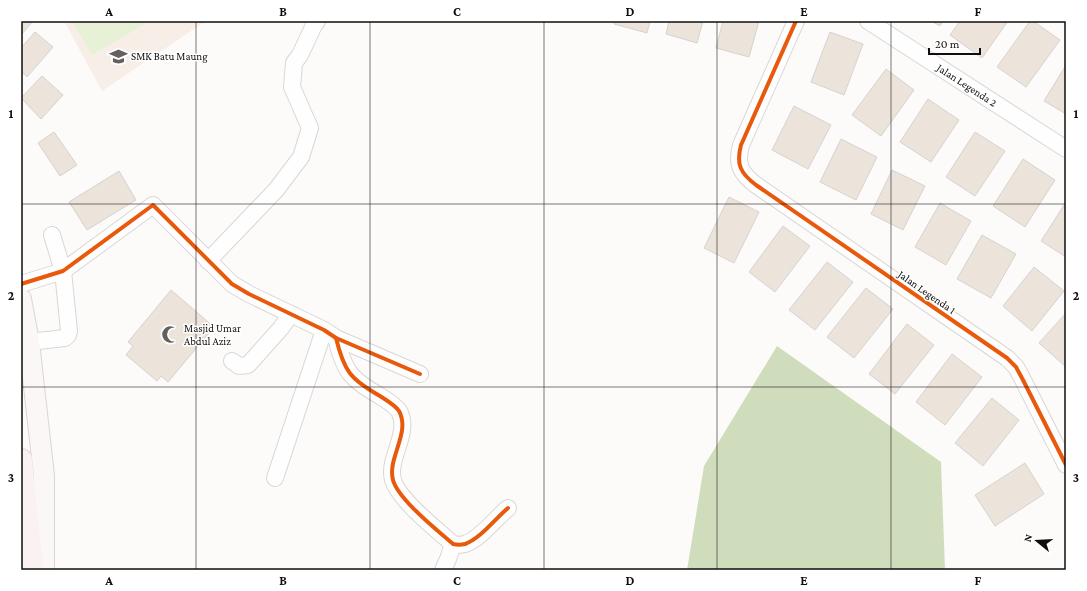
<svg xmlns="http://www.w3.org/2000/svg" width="1087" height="591" viewBox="0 0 1087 591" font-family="'Crimson Pro',serif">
<rect width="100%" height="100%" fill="#fdfbf9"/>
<polygon fill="#f8eee8" points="64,21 206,21 102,91"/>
<polygon fill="#e6f1d6" points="72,21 150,21 92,55"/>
<polygon fill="#d0ddbd" points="777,346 941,462 945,570 687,570 704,466"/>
<g fill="#ece3db" stroke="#d5d3d1">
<polygon points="21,21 33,21 21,35"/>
<polygon points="615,21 650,21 647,33 614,24"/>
<polygon points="669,21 703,21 697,43 666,34"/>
<polygon points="723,21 759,21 749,57 716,48"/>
<polygon points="931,21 943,21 940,26"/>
<polygon points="960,21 1008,21 982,58 950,35"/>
<polygon points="1030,21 1033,21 1060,40 1026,87 997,67"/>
<polygon points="35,32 53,47 27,77 21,71 21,48"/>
<polygon points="830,32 863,44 844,95 811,82"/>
<polygon points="1066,65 1066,114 1044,101"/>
<polygon points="886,69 914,90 881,136 852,115"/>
<polygon points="42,76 63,95 41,119 21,98"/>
<polygon points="928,99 959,120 931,162 900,142"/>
<polygon points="794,106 831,125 808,169 772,150"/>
<polygon points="54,132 77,165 60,176 38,143"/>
<polygon points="975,132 1005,151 975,196 946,177"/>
<polygon points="841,139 877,157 856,200 820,182"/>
<polygon points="1023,159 1055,180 1025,227 993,206"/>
<polygon points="892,170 925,186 903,230 871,214"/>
<polygon points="119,171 136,200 87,230 69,202"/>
<polygon points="729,197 759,212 734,263 704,248"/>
<polygon points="1066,202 1066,257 1041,241"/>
<polygon points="940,203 971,221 946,265 915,247"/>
<polygon points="783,226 810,246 775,292 749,272"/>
<polygon points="982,235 1016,254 991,298 957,279"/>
<polygon points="827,262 853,282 815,330 789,310"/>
<polygon points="1034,267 1064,291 1032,331 1003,306"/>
<polygon points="866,288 893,309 854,358 827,337"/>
<polygon points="171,290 214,327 168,382 161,376 157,381 126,355 133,346 128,342"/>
<polygon points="1066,313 1066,367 1039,343"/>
<polygon points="907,324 934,345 895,394 869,374"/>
<polygon points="952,354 982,377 945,425 916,402"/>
<polygon points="992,398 1019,420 983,466 955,443"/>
<polygon points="1025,463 1044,494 995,526 975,495"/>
</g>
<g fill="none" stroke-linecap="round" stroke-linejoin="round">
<defs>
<g id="minor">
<path d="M796 21 741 145C736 164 740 173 756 185L1007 358 1016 367 1023 380 1066 465"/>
<polyline points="868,21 1066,149"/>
<polyline points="208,261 276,190 301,157 310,128 292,87 294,63 300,55 314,25 317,21"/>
<polyline points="21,284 63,271 153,205 232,284 249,294 324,330 336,338 420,374"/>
<path d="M336 338C344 371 350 379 380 396 386 400 395 405 399 411 411 433 387 458 393 480 398 499 437 530 453 544 457 545 461 545 465 544 480 539 496 518 508 508"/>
<polyline points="29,342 65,338 68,335 69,331 63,271 52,235"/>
<polyline points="232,361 239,366 248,365 281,328 291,314"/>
<polyline points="275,478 324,330"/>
<polyline points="443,570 448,559 453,544"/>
</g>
<polyline id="major" points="21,299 29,342 44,476 44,570"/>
<polyline id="highway" points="21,460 32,570"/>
</defs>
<use href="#minor" stroke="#d9d7d5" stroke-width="18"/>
<use href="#major" stroke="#d8d7d6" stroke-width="22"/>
<use href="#highway" stroke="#d8d7d6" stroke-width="24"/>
<use href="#minor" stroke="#fffefe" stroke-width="16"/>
<use href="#major" stroke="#faf7f6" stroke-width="20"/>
<use href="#highway" stroke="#f9f1f2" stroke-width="22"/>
<defs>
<g id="cycleway">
<path d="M796 21 741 145C736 164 740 173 756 185L1007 358 1016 367 1023 380 1066 465"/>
<polyline points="21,284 63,271 153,205 232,284 249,294 324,330 336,338 420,374"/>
<path d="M336 338C344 371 350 379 380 396 386 400 395 405 399 411 411 433 387 458 393 480 398 499 437 530 453 544 457 545 461 545 465 544 480 539 496 518 508 508"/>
</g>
</defs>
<use href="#cycleway" stroke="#fff" stroke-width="6"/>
<use href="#cycleway" stroke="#e8590c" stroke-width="4"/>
</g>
<path fill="none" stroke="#100d0c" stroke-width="1" stroke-opacity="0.55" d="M196 21V570M370 21V570M544 21V570M717 21V570M891 21V570M21 204H1066M21 387H1066"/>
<defs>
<symbol id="school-bare" viewBox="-9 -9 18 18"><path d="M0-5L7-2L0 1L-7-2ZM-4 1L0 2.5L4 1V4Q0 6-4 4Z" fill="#63605f" stroke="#fff" stroke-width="2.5" paint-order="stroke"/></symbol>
<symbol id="mosque-bare" viewBox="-9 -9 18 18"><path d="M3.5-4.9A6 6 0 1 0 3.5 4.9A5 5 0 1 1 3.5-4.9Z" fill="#63605f" stroke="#fff" stroke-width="2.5" paint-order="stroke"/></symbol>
</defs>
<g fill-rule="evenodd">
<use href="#school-bare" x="106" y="44" width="25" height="25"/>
<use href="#mosque-bare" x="158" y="322" width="25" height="25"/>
</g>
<g text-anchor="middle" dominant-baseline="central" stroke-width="3" stroke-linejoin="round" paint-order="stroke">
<g font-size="11" fill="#100d0c" stroke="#fff" text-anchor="start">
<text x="131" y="56">SMK Batu Maung</text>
<text x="184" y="328">Masjid Umar<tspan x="184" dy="13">Abdul Aziz</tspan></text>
</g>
<g font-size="11" fill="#100d0c" stroke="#fff">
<text transform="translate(967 85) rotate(33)">Jalan Legenda 2</text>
<text transform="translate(927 292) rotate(35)">Jalan Legenda 1</text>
</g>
</g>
<rect width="1087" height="591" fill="none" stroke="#ffffff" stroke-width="44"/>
<g transform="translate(1037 541) rotate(288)" stroke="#ffffff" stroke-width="3" paint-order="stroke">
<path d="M0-3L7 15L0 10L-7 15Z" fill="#100d0c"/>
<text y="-6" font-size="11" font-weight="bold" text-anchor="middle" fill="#100d0c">N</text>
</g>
<path d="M929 48v6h51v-6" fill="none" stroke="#100d0c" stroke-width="2"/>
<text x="935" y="48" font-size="12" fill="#100d0c" stroke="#ffffff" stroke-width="3" paint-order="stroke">20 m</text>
<rect x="22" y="22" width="1043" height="547" fill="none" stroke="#100d0c" stroke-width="1.5"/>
<g font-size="13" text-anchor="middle" font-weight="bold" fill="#100d0c">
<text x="109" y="16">A</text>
<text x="283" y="16">B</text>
<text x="457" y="16">C</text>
<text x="630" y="16">D</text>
<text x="804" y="16">E</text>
<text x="978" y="16">F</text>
<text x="11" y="118">1</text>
<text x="1076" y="118">1</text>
<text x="11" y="300">2</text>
<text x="1076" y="300">2</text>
<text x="11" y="482">3</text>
<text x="1076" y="482">3</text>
<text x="109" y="585">A</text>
<text x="283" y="585">B</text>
<text x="457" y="585">C</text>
<text x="630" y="585">D</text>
<text x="804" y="585">E</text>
<text x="978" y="585">F</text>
</g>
</svg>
